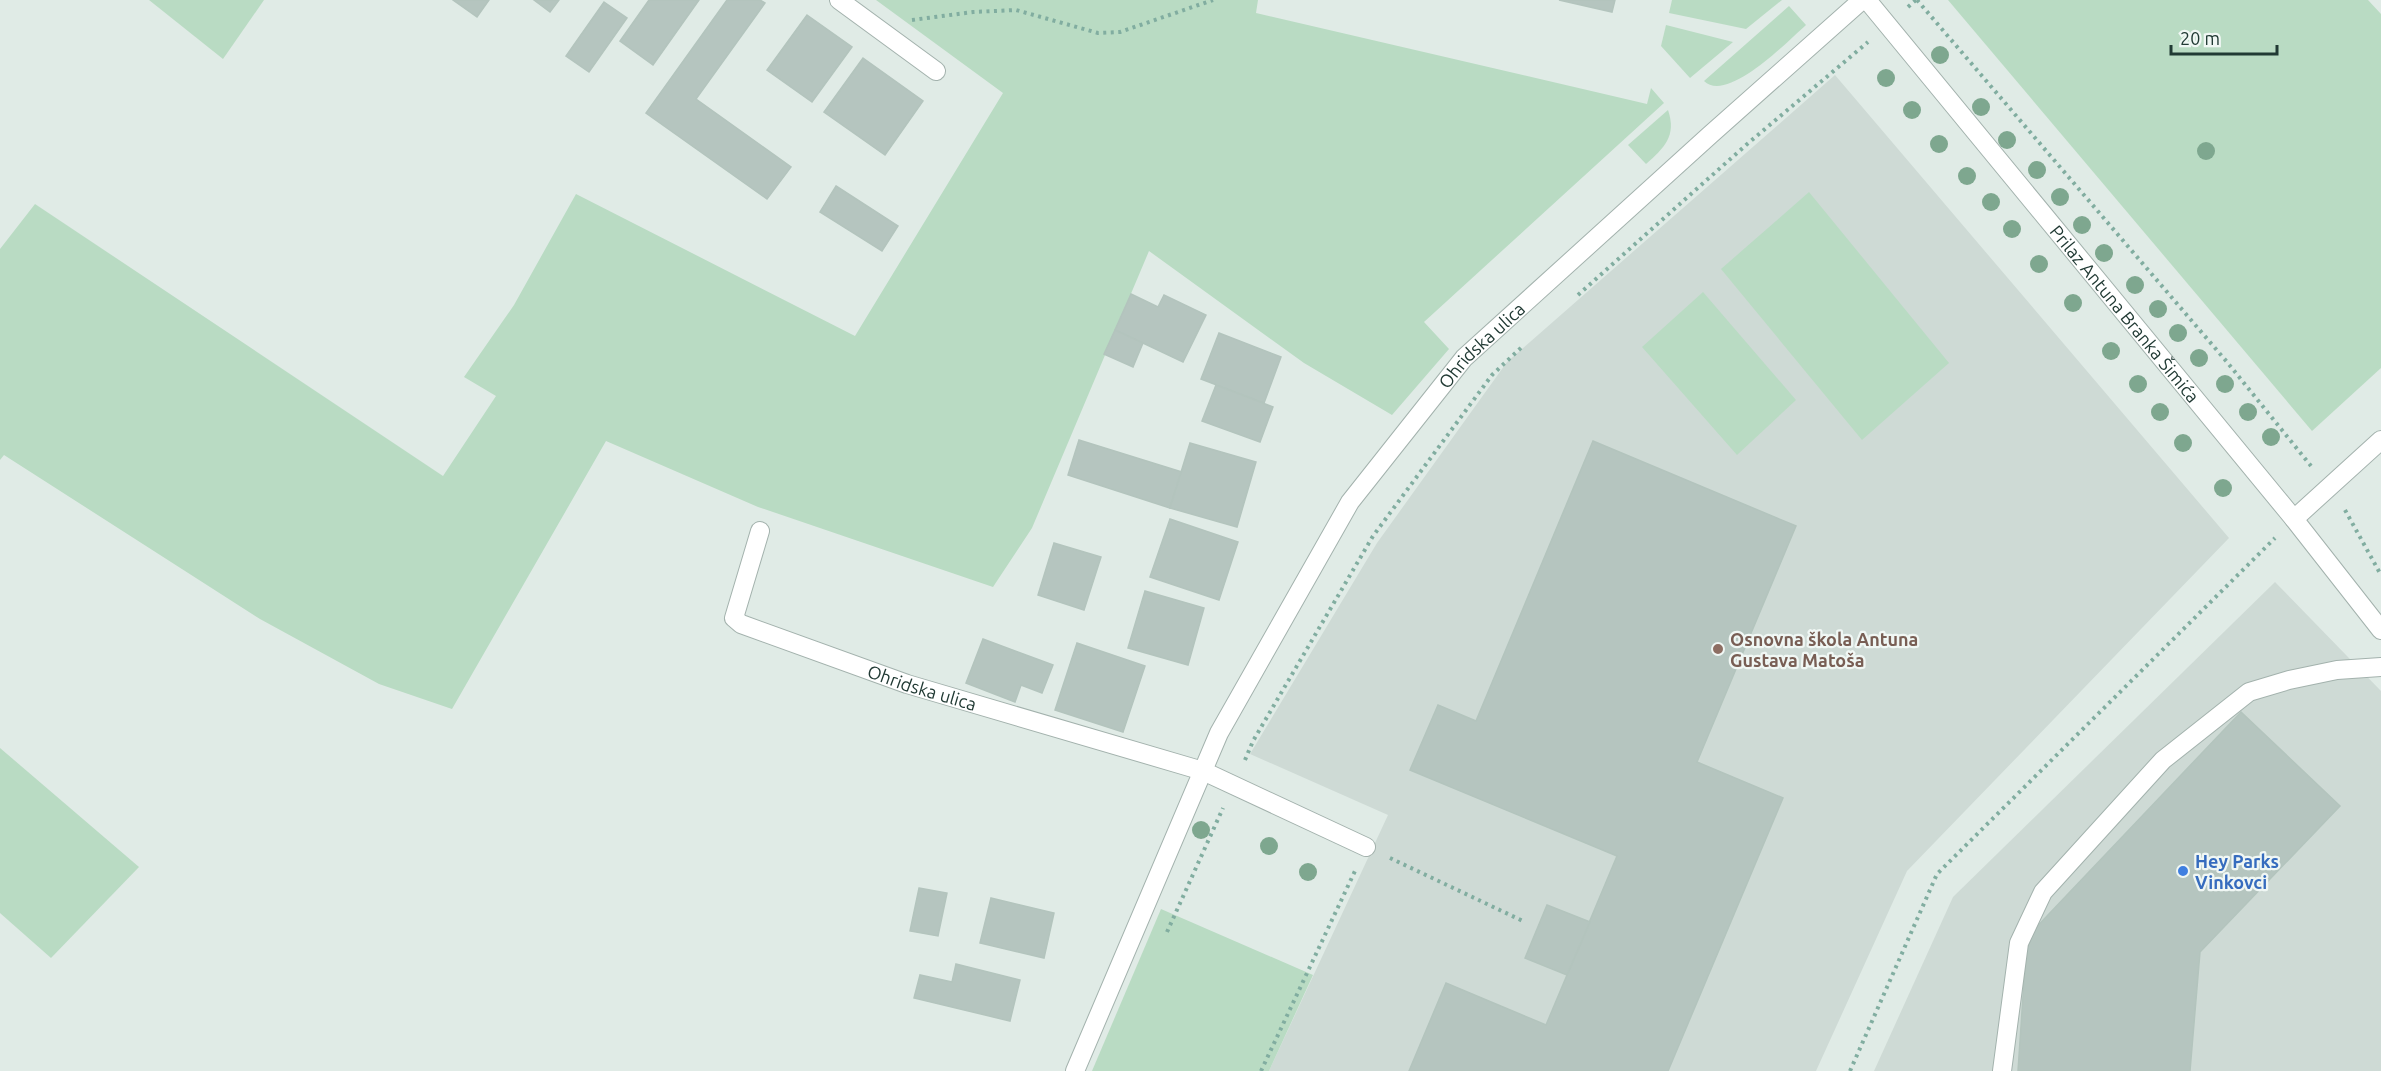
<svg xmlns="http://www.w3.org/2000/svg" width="2381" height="1071" viewBox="0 0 2381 1071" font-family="Ubuntu,sans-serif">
<rect width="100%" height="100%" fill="#e0ebe6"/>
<g fill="#cedad5">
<polygon points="1835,75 2229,538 1907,871 1816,1071 1269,1071 1388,815 1250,754 1377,543 1507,362"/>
<polygon points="2275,582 2381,691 2381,1071 1874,1071 1953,897"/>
</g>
<g fill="#b9dbc3">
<polygon points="149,0 264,0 223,59"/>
<polygon points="876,0 1258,0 1256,13 1647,104 1651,88 1664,103 1424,322 1449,349 1392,415 1304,363 1149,251 1032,528 993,587 758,507 606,441 452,709 379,684 260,619 4,455 0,460 0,249 35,204 443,476 496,396 464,377 514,305 576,194 855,336 1003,93"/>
<polygon points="1672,0 1782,0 1746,29 1669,13"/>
<polygon points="1948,0 2368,0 2381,14 2381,368 2312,431"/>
<path d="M1789 6 1806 25C1788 41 1727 104 1704 81Z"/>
<polygon points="1666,25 1733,42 1690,78 1661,46"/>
<path d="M1668 110C1677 136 1664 148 1646 164L1628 145Z"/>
<polygon points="1809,192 1949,363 1862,440 1721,269"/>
<polygon points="1703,292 1796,400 1737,455 1642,347"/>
<polygon points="0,748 139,867 51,958 0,913"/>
<polygon points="1161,909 1313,975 1269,1071 1092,1071"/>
</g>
<g fill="#b5c5bf" stroke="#b3c4bd" stroke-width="1.5">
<polygon points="453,0 489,0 477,17"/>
<polygon points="534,0 559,0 550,12"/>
<polygon points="649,0 699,0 653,65 620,41"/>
<polygon points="727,0 760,0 765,3 696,99 791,167 767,199 646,113"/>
<polygon points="1559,0 1615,0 1612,12"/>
<polygon points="604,2 627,18 589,72 566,56"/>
<polygon points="807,15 852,47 812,102 767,70"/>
<polygon points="863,58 923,101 885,155 824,112"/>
<polygon points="836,186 898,226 882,251 820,212"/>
<polygon points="1131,294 1158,307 1164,295 1206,315 1183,362 1115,330"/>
<polygon points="1115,330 1143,343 1133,367 1104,354"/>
<polygon points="1219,333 1281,357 1264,403 1201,379"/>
<polygon points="1216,385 1273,407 1260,442 1202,421"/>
<polygon points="1079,440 1182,472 1170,508 1068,475"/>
<polygon points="1593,441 1796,526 1697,762 1783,798 1668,1071 1409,1071 1446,983 1546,1025 1617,856 1410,770 1438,705 1476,721"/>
<polygon points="1190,443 1256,462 1237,527 1170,508"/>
<polygon points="1170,519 1238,542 1219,600 1150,577"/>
<polygon points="1054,543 1101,557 1084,610 1038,595"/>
<polygon points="1145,591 1204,608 1188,665 1128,648"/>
<polygon points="983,639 1053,665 1042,693 1021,685 1015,702 966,683"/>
<polygon points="1077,643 1145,666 1123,732 1055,710"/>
<polygon points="2241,712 2340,806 2200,952 2190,1071 2018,1071 2027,937"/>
<polygon points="919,888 947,893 938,936 910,931"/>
<polygon points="991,898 1054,913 1044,958 980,943"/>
<polygon points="1547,905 1590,922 1567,975 1525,958"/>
<polygon points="956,964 1020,980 1010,1021 914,998 920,975 952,982"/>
</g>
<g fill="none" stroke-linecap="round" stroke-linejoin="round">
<defs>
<g id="minor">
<polyline points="839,0 936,71"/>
<path id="s1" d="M1867 0 2294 519 2381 630"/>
<polyline points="2294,519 2381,440"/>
<path id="s2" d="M760 531 734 618 741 624 907 684 1203 771 1366 847"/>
<path id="s3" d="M1075 1071 1219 733 1350 502 1464 358 1710 135 1862 0"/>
<polyline points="2002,1071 2019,943 2043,892 2163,760 2249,692 2289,680 2337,670 2381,667"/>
</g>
</defs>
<use href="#minor" stroke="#a3b2ad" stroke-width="20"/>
<g stroke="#81ada0" stroke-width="4" stroke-dasharray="3 4.5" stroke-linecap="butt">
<polyline points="1917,0 2227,362 2311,466"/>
<polyline points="1908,7 1916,0"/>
<polyline points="912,20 973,12 1016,10 1098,33 1120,32 1213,0"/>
<polyline points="1578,295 1746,145 1868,42"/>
<polyline points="2345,510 2381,575"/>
<polyline points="1245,760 1253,741 1373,536 1492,375 1524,345"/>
<polyline points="1390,858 1525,922"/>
<polyline points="1167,932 1223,808"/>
<polyline points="1261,1071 1355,871"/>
<polyline points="1850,1071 1937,874 2275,538"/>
</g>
<use href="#minor" stroke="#fff" stroke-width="18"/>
</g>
<g fill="#7ea78f">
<circle cx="1940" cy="55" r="9"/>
<circle cx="1886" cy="78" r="9"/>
<circle cx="1981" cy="107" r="9"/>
<circle cx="1912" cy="110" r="9"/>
<circle cx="2007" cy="140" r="9"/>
<circle cx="1939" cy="144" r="9"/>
<circle cx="2206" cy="151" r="9"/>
<circle cx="2037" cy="170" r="9"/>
<circle cx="1967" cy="176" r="9"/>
<circle cx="2060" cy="197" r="9"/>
<circle cx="1991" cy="202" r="9"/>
<circle cx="2082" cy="225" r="9"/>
<circle cx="2012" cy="229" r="9"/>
<circle cx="2104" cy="253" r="9"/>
<circle cx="2039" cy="264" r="9"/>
<circle cx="2135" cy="285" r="9"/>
<circle cx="2073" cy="303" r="9"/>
<circle cx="2158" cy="309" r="9"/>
<circle cx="2178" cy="333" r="9"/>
<circle cx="2111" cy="351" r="9"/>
<circle cx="2199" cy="358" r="9"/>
<circle cx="2138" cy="384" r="9"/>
<circle cx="2225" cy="384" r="9"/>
<circle cx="2160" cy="412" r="9"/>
<circle cx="2248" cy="412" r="9"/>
<circle cx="2271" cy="437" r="9"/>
<circle cx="2183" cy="443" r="9"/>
<circle cx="2223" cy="488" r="9"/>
<circle cx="1201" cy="830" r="9"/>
<circle cx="1269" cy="846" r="9"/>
<circle cx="1308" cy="872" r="9"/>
</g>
<circle fill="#8d6e63" stroke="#f0f7f4" stroke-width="2" cx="1718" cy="649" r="6"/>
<circle fill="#3f7fe0" stroke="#f0f7f4" stroke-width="2" cx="2183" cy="871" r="6"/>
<g text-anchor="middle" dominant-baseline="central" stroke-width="4.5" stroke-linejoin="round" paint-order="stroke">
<g font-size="18" fill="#213a34" stroke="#f0f7f4">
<text stroke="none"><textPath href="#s1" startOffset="406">Prilaz Antuna Branka Šimića</textPath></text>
<text stroke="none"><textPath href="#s3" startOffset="838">Ohridska ulica</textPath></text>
<text stroke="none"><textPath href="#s2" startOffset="292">Ohridska ulica</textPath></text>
</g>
<g font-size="18" font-weight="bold" fill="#785e54" stroke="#f0f7f4" text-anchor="start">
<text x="1730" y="639">Osnovna škola Antuna<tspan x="1730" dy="21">Gustava Matoša</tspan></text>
</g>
<g font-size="18" font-weight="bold" fill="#366cbe" stroke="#f0f7f4" text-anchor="start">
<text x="2195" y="861">Hey Parks<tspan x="2195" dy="21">Vinkovci</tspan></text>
</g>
</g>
<path d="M2171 45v9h106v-9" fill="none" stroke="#213a34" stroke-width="3"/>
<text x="2180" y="45" font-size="18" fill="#213a34" stroke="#f0f7f4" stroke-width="4.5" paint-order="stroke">20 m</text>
</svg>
